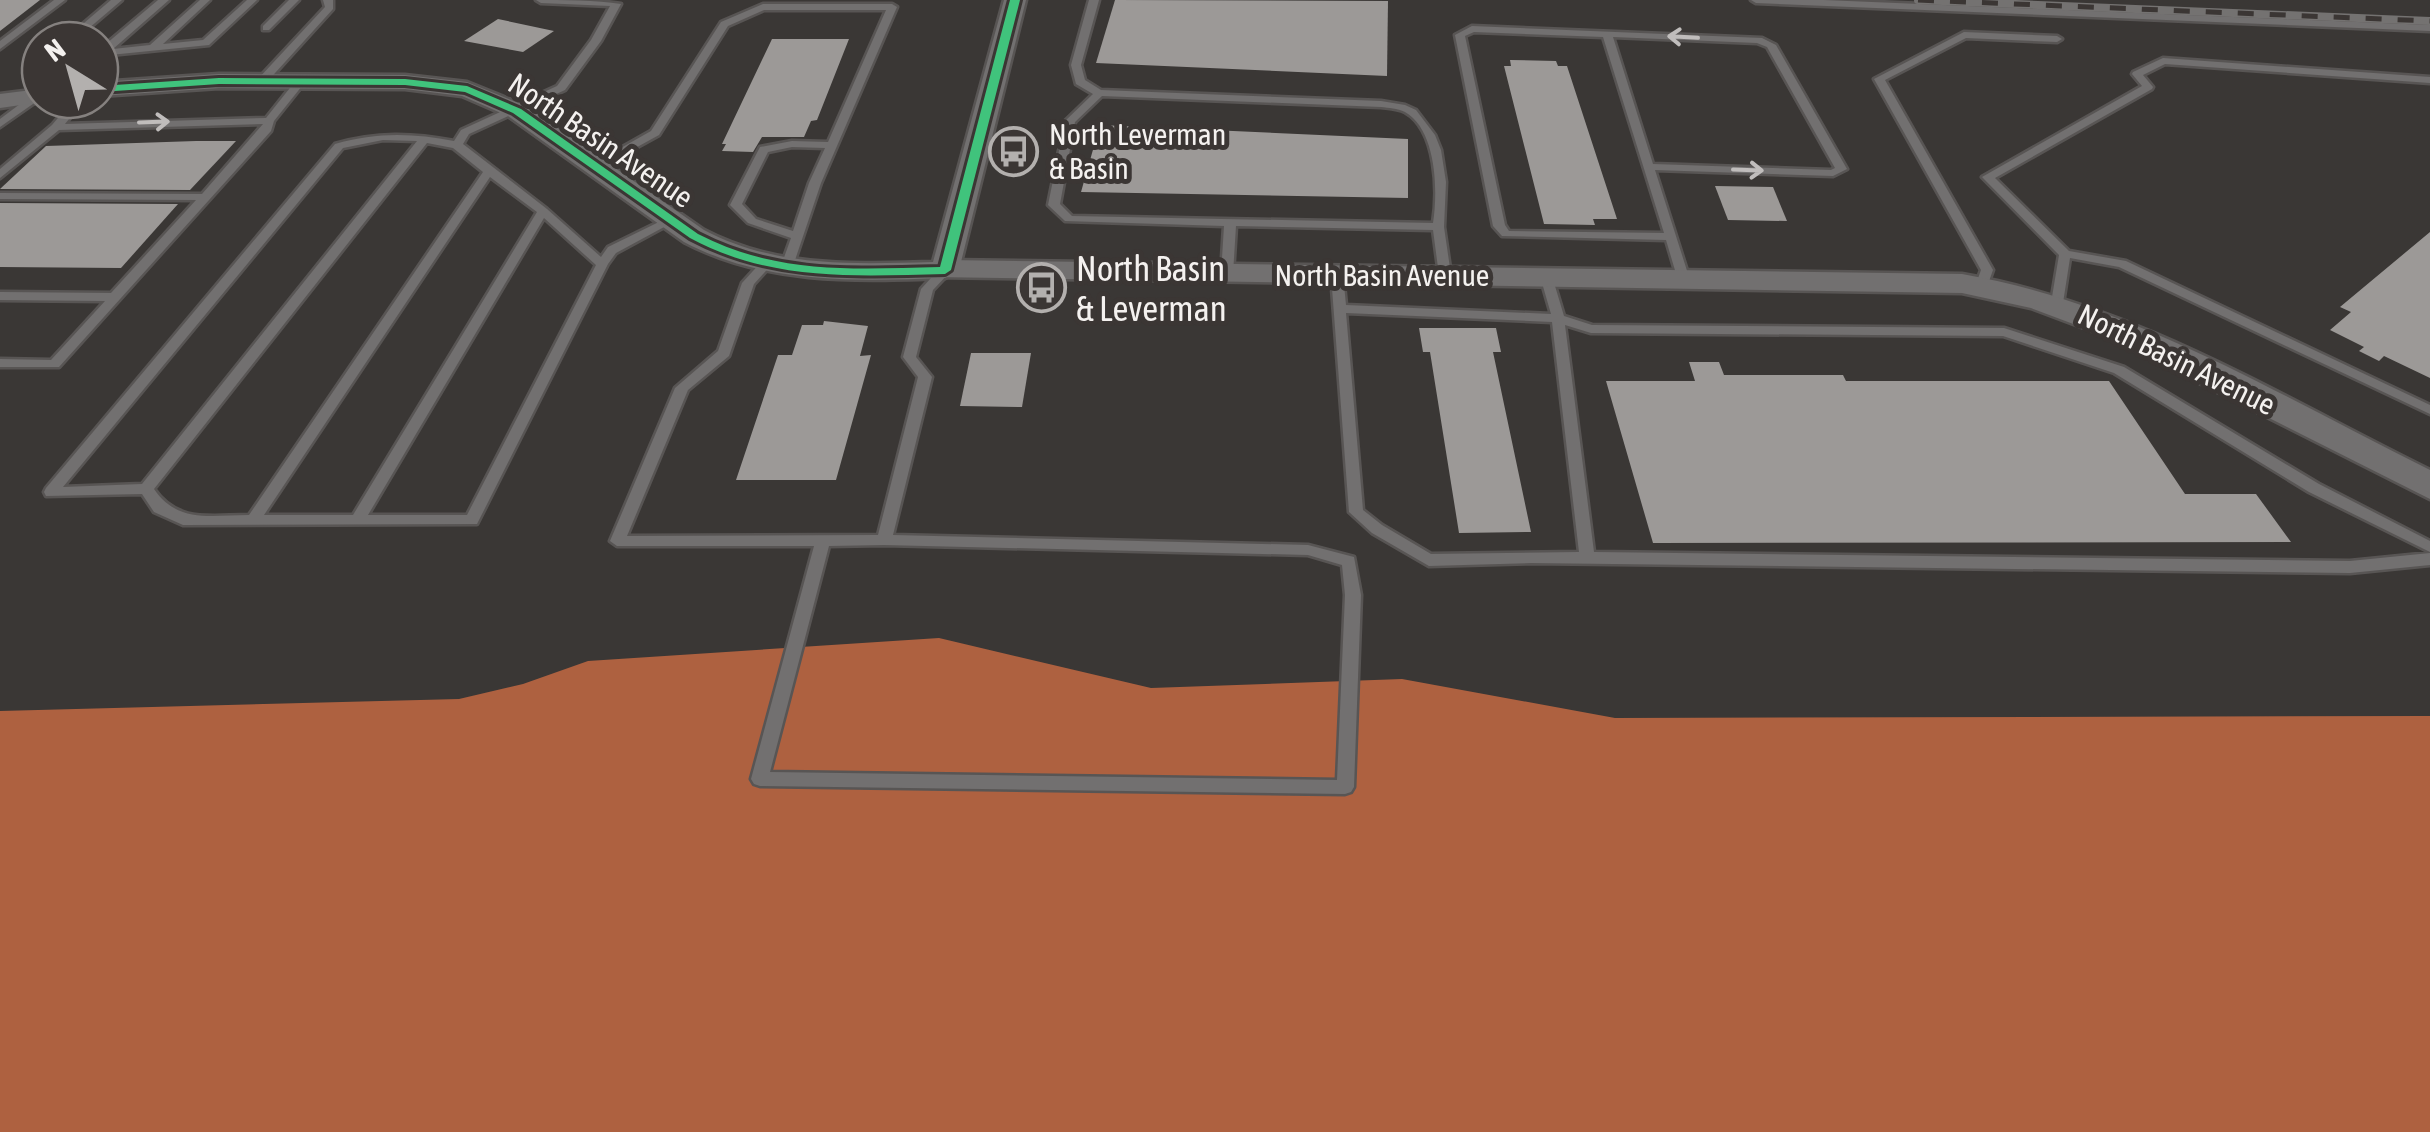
<svg xmlns="http://www.w3.org/2000/svg" width="2430" height="1132" viewBox="0 0 2430 1132" font-family="'Asap Condensed',sans-serif">
<rect width="100%" height="100%" fill="#3a3735"/>
<polygon fill="#ae6140" points="939,638 1151,688 1402,679 1615,718 2430,716 2430,1132 0,1132 0,711 459,699 523,684 588,661"/>
<g fill="#9c9997">
<polygon points="0,0 40,0 0,31"/>
<polygon points="1115,0 1388,1 1387,76 1096,63"/>
<polygon points="498,19 554,31 523,52 464,41"/>
<polygon points="772,39 849,39 817,120 811,121 804,137 762,137 753,152 722,151 726,144 722,144"/>
<polygon points="1510,60 1556,61 1558,66 1567,66 1617,219 1593,219 1595,225 1544,224 1504,66 1511,66"/>
<polygon points="1100,125 1408,139 1408,198 1081,192"/>
<polygon points="196,141 236,141 190,190 0,189 46,146"/>
<polygon points="1715,186 1773,187 1787,221 1728,220"/>
<polygon points="0,203 178,204 121,268 0,267"/>
<polygon points="2430,232 2430,378 2384,356 2379,361 2359,351 2364,347 2330,330 2351,312 2340,307"/>
<polygon points="824,321 868,326 860,356 871,355 836,480 736,480 778,355 792,355 802,325 823,325"/>
<polygon points="1419,328 1496,328 1501,352 1493,352 1531,532 1459,533 1430,352 1423,352"/>
<polygon points="971,353 1031,353 1022,407 960,406"/>
<polygon points="1689,362 1719,362 1724,375 1843,375 1846,381 2109,381 2185,494 2256,494 2291,542 1653,543 1606,381 1695,381"/>
</g>
<g fill="none" stroke-linecap="round" stroke-linejoin="round">
<defs>
<g id="service">
<polygon points="54,0 65,0 0,49 0,41"/>
<polygon points="111,0 122,0 75,40 64,40"/>
<polygon points="158,0 169,0 113,49 150,45 200,0 210,0 163,44 203,40 247,0 257,0 209,45 100,56 100,49"/>
<polygon points="289,0 299,0 269,30 263,30 263,26"/>
<polygon points="323,0 333,0 333,9 266,83 258,83 258,79 325,7"/>
<path d="M536 0C562 0 597 0 621 4L601 41 565 90 469 134 463 144 547 209 601 257 608 247 667 218 671 217 677 220 616 253 608 264 477 524 183 525 154 512 142 494 46 496 44 492 46 488 335 144C376 132 413 133 454 141L461 130 557 86 591 40 610 6 541 3ZM383 140 417 141 142 484 63 487 343 148ZM427 143 453 148 483 172 249 515C211 515 178 524 154 489ZM490 177 537 212 353 515H264ZM544 218 596 265 467 515H368Z"/>
<path d="M1089 0H1099L1081 65 1085 80 1101 90 1381 101 1405 105 1416 110 1435 135 1441 150 1446 182 1444 227 1451 275 1449 278 1445 279 1439 275 1433 230 1236 226 1233 274 1227 278 1221 274 1224 226 1065 221 1048 205 1065 121 1093 94 1076 84 1071 65ZM1102 96 1381 107C1389 108 1397 108 1405 112 1437 130 1438 192 1433 223L1072 216 1060 204 1075 122Z"/>
<polygon points="1751,0 1824,0 2430,25 2430,31 1756,3"/>
<path d="M763 4H892L897 7 821 183 793 266 787 270 781 266 791 238 748 223 730 205 760 147 792 141 828 142 886 10H764L728 26 659 135 599 168H591L589 166 651 131 721 22ZM792 147 825 148 809 183 793 231 756 219 742 204 768 152Z"/>
<path d="M1472 26 1762 38 1776 45 1847 169 1833 176 1655 170 1689 277 1683 281 1677 277 1666 240 1502 236 1493 226 1455 35ZM1474 32 1603 37 1664 233 1509 231 1505 225 1465 36ZM1613 37 1757 43 1767 47 1835 168 1831 170 1653 164Z"/>
<polygon points="1964,32 2057,36 2062,39 2057,42 1966,38 1885,80 1993,270 1988,284 1982,288 1976,284 1981,270 1874,79"/>
<polygon points="2163,58 2430,77 2430,83 2165,64 2143,75 2153,87 2152,89 1995,178 2069,251 2126,261 2430,405 2430,414 2119,267 2070,258 2063,303 2061,306 2053,306 2051,303 2059,255 1982,177 2142,86 2132,74 2133,72"/>
<polygon points="301,78 306,81 274,121 271,131 59,367 0,367 0,359 51,360 105,301 0,300 0,292 111,293 196,200 0,199 0,193 202,194 263,124 59,130 0,178 0,169 52,125 73,100 84,100 65,124 266,118 297,79"/>
<polygon points="32,95 40,95 40,99 0,127 0,119"/>
<path d="M767 259 773 263 754 284 729 356 688 390 627 536 878 535 918 377 903 357 921 289 941 267H949V273L933 290 916 357 932 377 893 535 1308 545 1354 557 1361 595 1354 787 1351 792 1345 794 760 786 754 784 751 779 814 546H617L610 541 675 388 718 351 742 283 763 260ZM884 545 1308 555 1342 565 1345 595 1337 780 770 772 829 546Z"/>
<path d="M1337 271 1343 275 1346 305 1551 314 1540 276 1546 272 1552 276 1564 316 1592 325 2004 328 2124 367 2319 484 2430 541V552L2309 492 2114 373 2003 336 1591 333 1565 325 1594 552 2350 561 2430 553V565L2350 573 1531 563 1429 566 1372 533 1349 512 1331 275ZM1346 313 1552 322 1579 552 1431 554 1382 525 1363 510Z"/>
</g>
<g id="tertiary">
<path d="M1004 0H1026L959 270 945 278C855 281 766 285 684 242L508 116 462 96 405 89 219 88 100 96V82L219 74 405 75 467 82 526 106 704 230C776 268 853 264 933 262Z"/>
<polygon points="40,89 40,100 49,101 0,108 0,94"/>
</g>
<path id="secondary" d="M945 260 1962 274C2131 303 2278 395 2430 470V499L2108 337 2031 308 1962 293 934 277 929 270 934 263Z"/>
</defs>
<use href="#service" stroke="#585554" stroke-width="5"/>
<use href="#tertiary" stroke="#585554" stroke-width="5"/>
<use href="#secondary" stroke="#585554" stroke-width="5"/>
<use href="#service" fill="#727070" fill-rule="evenodd"/>
<use href="#tertiary" fill="#727070" fill-rule="evenodd"/>
<use href="#secondary" fill="#727070" fill-rule="evenodd"/>
<defs>
<polyline id="rail" points="1918,0 2430,21"/>
</defs>
<use href="#rail" stroke="#747271" stroke-width="8"/>
<use href="#rail" stroke="#3b3634" stroke-width="5" stroke-dasharray="16" stroke-linecap="butt"/>
<defs>
<path id="cycleway" d="M1010 0H1020L951 270 945 274C855 276 772 282 690 238L513 113 465 92 405 85 219 84 100 92V86L219 78 405 79 467 86 521 109 698 234C777 275 854 269 940 267Z"/>
</defs>
<use href="#cycleway" stroke="#3b3634" stroke-width="6"/>
<use href="#cycleway" fill="#40c37c" fill-rule="evenodd"/>
</g>
<defs><path id="oneway-shaft" d="M-6 0H5M1.5-3L5.5 0L1.5 3" fill="none" stroke-width="1.6" stroke-linecap="round" stroke-linejoin="round" transform="scale(2.5)"/></defs>
<g stroke="#c0bdbc">
<use href="#oneway-shaft" transform="translate(1683 37) rotate(-177)"/>
<use href="#oneway-shaft" transform="translate(154 122) rotate(-2)"/>
<use href="#oneway-shaft" transform="translate(1748 170) rotate(2)"/>
</g>
<defs>
<symbol id="bus-ring" viewBox="-11 -11 22 22"><circle r="9.5" fill="#3b3634" stroke="#b3b0ae" stroke-width="1.5"/><path d="M-5-6H5V4H4V6H2V4H-2V6H-4V4H-5ZM-3.5-4V0h7V-4ZM-3.5 1.2v1.5H-2V1.2ZM2 1.2v1.5H3.5V1.2Z" fill="#b3b0ae"/></symbol>
</defs>
<g fill-rule="evenodd">
<use href="#bus-ring" x="986" y="124" width="55" height="55"/>
<use href="#bus-ring" x="1014" y="260" width="55" height="55"/>
</g>
<g text-anchor="middle" dominant-baseline="central" stroke-width="10" stroke-linejoin="round" paint-order="stroke">
<g font-size="30" fill="#f4f1ef" stroke="#3b3634" text-anchor="start">
<text x="1049" y="134">North Leverman<tspan x="1049" dy="34">&amp; Basin</tspan></text>
</g>
<g font-size="30" fill="#f4f1ef" stroke="#3b3634">
<text transform="translate(601 140) rotate(34)">North Basin Avenue</text>
<text x="1382" y="275">North Basin Avenue</text>
<text transform="translate(2177 359) rotate(26)">North Basin Avenue</text>
</g>
<g font-size="35" fill="#f4f1ef" stroke="#3b3634" text-anchor="start">
<text x="1076" y="268">North Basin<tspan x="1076" dy="40">&amp; Leverman</tspan></text>
</g>
</g>
<g transform="translate(70 70) rotate(323)"><circle r="48" fill="#3b3634" stroke="#85817f" stroke-width="2.5"/>
<path d="M0-8L18 38L0 25L-18 38Z" fill="#b3b0ae"/>
<text y="-15" font-size="28" font-weight="bold" text-anchor="middle" fill="#f4f1ef">N</text>
</g>
</svg>
